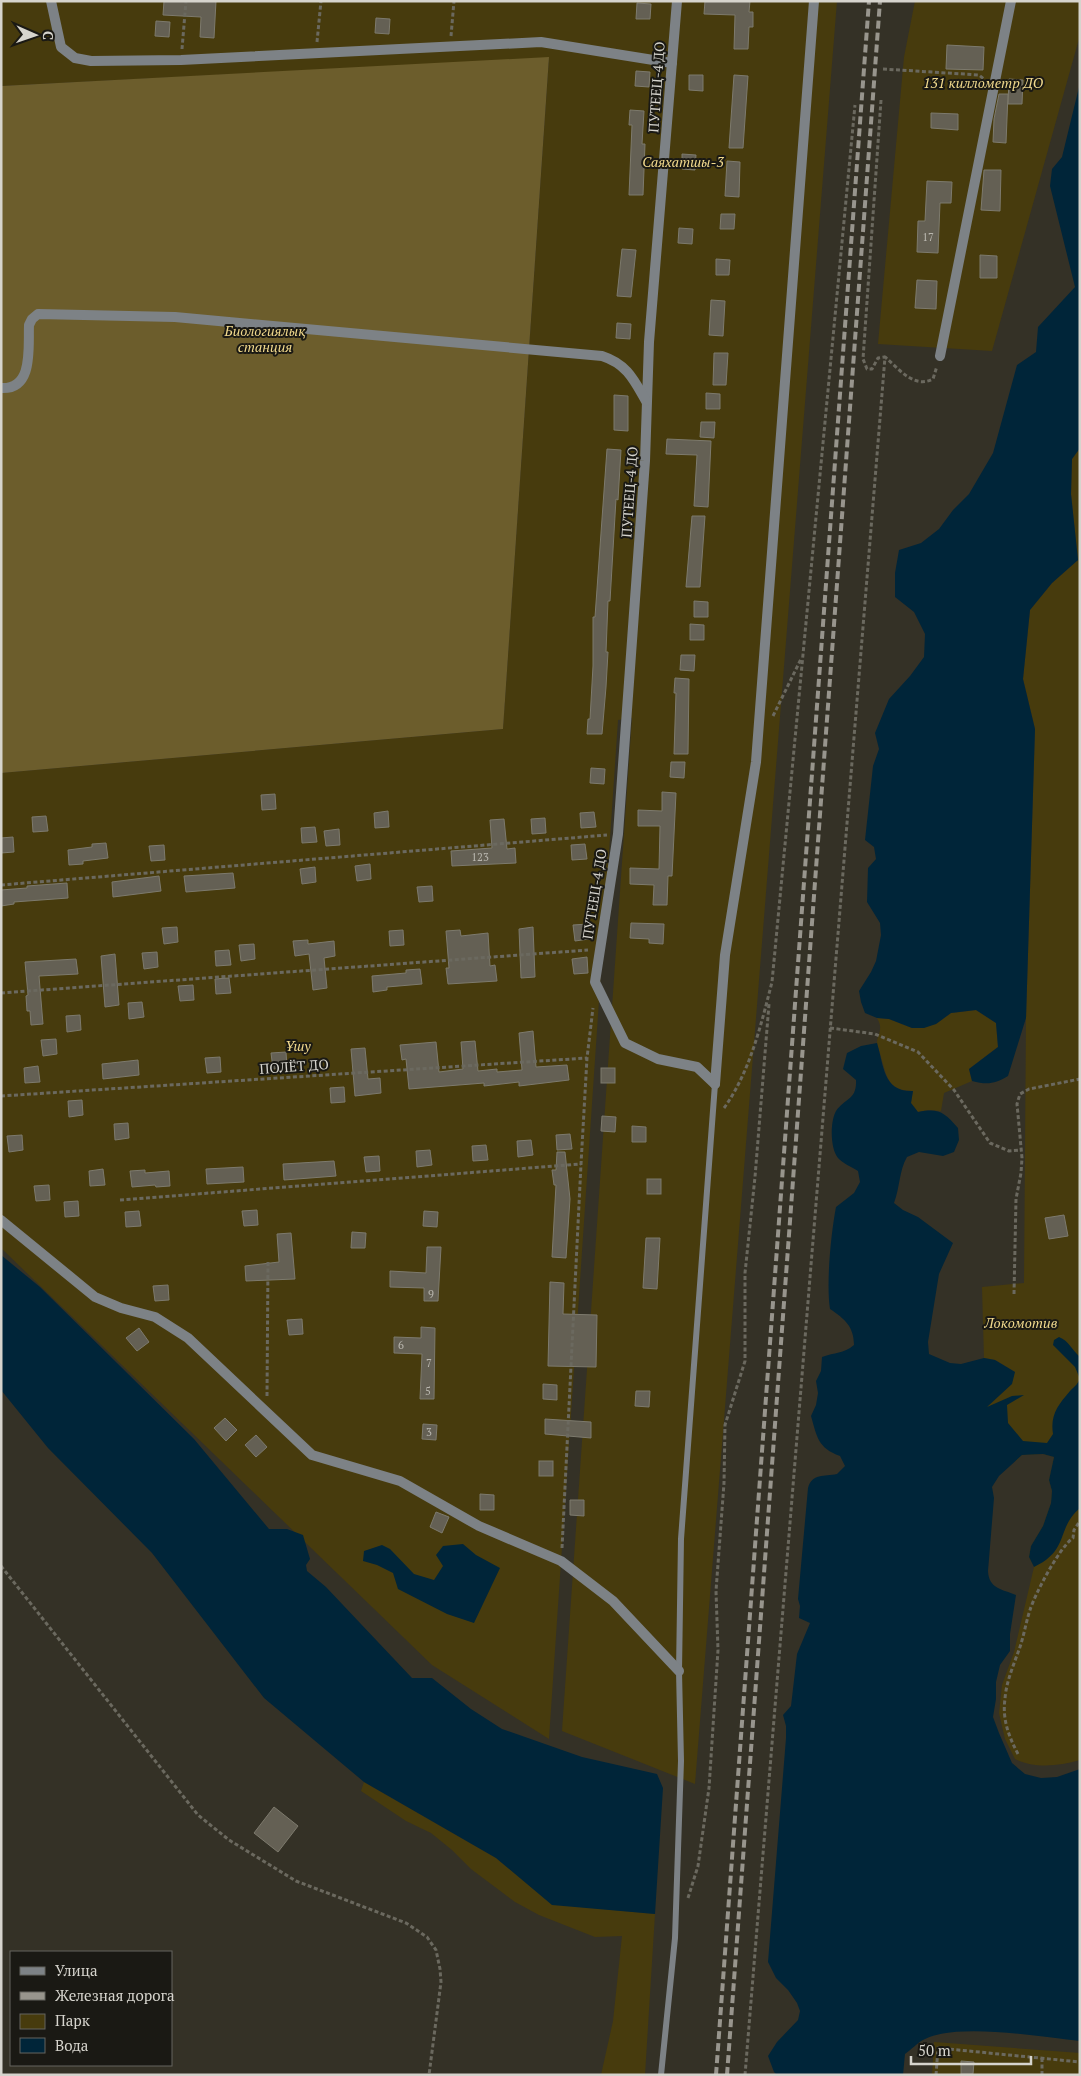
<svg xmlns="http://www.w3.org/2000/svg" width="1081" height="2076" viewBox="0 0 1081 2076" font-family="'PT Serif',serif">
<rect width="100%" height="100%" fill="#343126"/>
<g fill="#473b0d">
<polygon points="1,1 837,1 695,1784 562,1731 632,718 618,720 549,1739 432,1665 1,1248 1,773 503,729 549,58 1,86"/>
<polygon points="915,1 1080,1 1080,35 992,351 878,344 904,57"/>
<path d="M1080 448V1760C1059 1766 1035 1769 1015 1759L1005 1739 999 1713 1002 1685 1014 1652 1034 1567 1029 1557 1031 1546 1043 1526 1051 1503 1052 1491 1049 1480 1054 1457 1043 1454 1022 1455 1016 1461 821 1527 1015 1372 995 1360 984 1358 982 1287 1024 1283 1026 1018 1035 729 1023 679 1030 610 1052 583 1078 560 1071 494 1072 459Z"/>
<path d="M976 1010 996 1023 998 1047 969 1069 972 1081 944 1093 941 1111 929 1110 918 1112 911 1103 913 1091C888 1091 887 1077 881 1057 880 1052 877 1046 877 1041 879 1032 883 1028 877 1018L889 1019 912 1028 936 1024 951 1013Z"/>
<polygon points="364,1782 496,1858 552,1904 655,1914 645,2075 601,2075 613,2021 622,1936 595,1937 539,1915 515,1902 471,1869 452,1850 431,1833 406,1821 361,1791"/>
<polygon points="934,2042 1080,2053 1080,2075 932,2075"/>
</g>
<polygon fill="#6c5d2c" points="549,57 503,729 1,773 1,86"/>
<g fill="#002539">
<path d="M1080 83V448L1072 459 1071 494 1078 560 1052 583 1030 610 1023 679 1035 729 1026 1018 1008 1076C995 1084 987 1085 972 1081L969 1069 998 1047 996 1023 976 1010 951 1013 936 1024 924 1028H912L889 1019 877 1018 865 1013 861 1002 859 991 871 972 876 961 881 935 880 923 867 902 868 868 876 859 874 847 865 840 873 766 879 749 875 733 889 699 910 676 924 657 925 634 914 612 895 597V573L899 550 921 543 939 529 953 510 969 494 993 453 1017 365 1036 352 1038 327 1075 287 1050 186 1052 169 1062 157Z"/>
<path d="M877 1043C884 1066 883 1092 913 1091L911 1103 918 1112C939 1108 944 1112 958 1128L959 1140 954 1152 943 1156 919 1152 907 1157C899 1171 900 1187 894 1203L903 1210 918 1217 953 1243 939 1274 928 1342 929 1354 950 1363 961 1364 984 1358 995 1360 1015 1372 1012 1384 987 1407 1012 1396 1024 1395 1007 1405 1008 1423 1023 1441 1047 1443 1053 1434C1050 1415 1058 1405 1070 1391 1074 1387 1077 1385 1080 1379L1075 1367 1053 1345 1054 1340 1059 1337C1069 1341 1072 1350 1080 1357V1508C1056 1528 1070 1550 1034 1567L1029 1557 1031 1546 1043 1526 1051 1503 1052 1491 1049 1480 1054 1457 1043 1454 1022 1455 999 1476 992 1487 994 1498 988 1571C989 1589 1002 1589 1016 1595L1010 1634V1651L1000 1665 996 1682V1699L993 1717 999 1733 1012 1763 1025 1774 1041 1778 1057 1777 1080 1769V2041C1042 2037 955 2022 923 2040 917 2043 911 2050 905 2054L903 2075H777L774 2072 768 2056 777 2042 798 2020 800 2011 797 2003 788 1990 776 1978 768 1962 786 1738V1726L783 1715 791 1706 797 1654 810 1623 799 1618 800 1606 798 1599 808 1488C812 1473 824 1477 837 1474L845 1466 840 1456C818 1448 817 1437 811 1416L816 1405 818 1393 816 1381 821 1371 822 1357C835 1352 843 1354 854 1345 854 1327 845 1319 830 1309 826 1283 831 1233 836 1207L854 1193 860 1182 858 1171C852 1167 842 1163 838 1158 830 1149 830 1121 836 1111 845 1098 857 1100 856 1080L843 1069 847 1053 861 1046Z"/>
<polygon points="1,1255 40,1287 194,1439 269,1529 287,1529 303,1535 310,1559 306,1565 307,1571 326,1587 412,1678 432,1678 471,1709 502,1729 582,1757 657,1774 663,1788 655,1914 552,1905 496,1858 364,1782 264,1698 152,1553 48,1448 1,1390"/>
<polygon points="463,1544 476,1555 500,1568 474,1623 447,1614 398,1589 393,1573 377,1565 363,1561 364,1551 382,1545 390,1549 414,1574 434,1580 443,1566 436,1555 443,1546"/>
</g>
<g fill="#646054" stroke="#7d7a6d">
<polygon points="164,1 216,1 214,38 200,37 201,17 163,15"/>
<polygon points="705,1 750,1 749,12 753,12 753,27 749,27 748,49 734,49 735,15 704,14"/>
<polygon points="637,3 651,4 650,19 636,19"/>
<polygon points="376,18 390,19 389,34 375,33"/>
<polygon points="156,21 170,22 169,37 155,36"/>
<polygon points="947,45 984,47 983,70 946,69"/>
<polygon points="636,71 650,72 649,87 635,86"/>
<polygon points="689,75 703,75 703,91 689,90"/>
<polygon points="734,75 748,76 743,148 729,148"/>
<polygon points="1009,79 1023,80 1022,104 1008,104"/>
<polygon points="999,94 1008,94 1006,143 993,142 994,119"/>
<polygon points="630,110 644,111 642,144 645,144 643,195 629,195 632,125 629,125"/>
<polygon points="931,113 958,114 958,130 931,128"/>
<polygon points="682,154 696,155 695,170 682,169"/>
<polygon points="727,161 740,162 739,197 725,196"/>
<polygon points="984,170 1001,170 1000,211 981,210"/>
<polygon points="927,181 952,182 951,203 940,203 938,253 917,252 918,221 925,221"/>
<polygon points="721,214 735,214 734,229 720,229"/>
<polygon points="679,228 693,229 692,244 678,243"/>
<polygon points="622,249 636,250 631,297 617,296"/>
<polygon points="980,255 997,256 997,278 980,278"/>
<polygon points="716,259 730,260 729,275 716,275"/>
<polygon points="917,280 937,281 936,309 915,308"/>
<polygon points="711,300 725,301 723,336 709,335"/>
<polygon points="617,323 631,324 630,339 616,338"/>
<polygon points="714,353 728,353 726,385 713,385"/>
<polygon points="706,393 720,394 720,409 706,409"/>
<polygon points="614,395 628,396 628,431 614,430"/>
<polygon points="701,422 715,422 714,438 700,437"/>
<polygon points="667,439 711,441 708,507 694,506 697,455 666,454"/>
<polygon points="607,449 621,450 618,500 616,499 610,601 608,601 606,652 608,652 606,687 602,734 587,734 588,719 590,719 593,666 593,617 595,617"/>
<polygon points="692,516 705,516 700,587 686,587"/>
<polygon points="694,601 708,602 708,617 694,617"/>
<polygon points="690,624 704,625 704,640 690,640"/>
<polygon points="681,655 695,655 694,671 680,670"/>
<polygon points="675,678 689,679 688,754 674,754 676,693 674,693"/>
<polygon points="671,762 685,762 684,778 670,777"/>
<polygon points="591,768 605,769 604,784 590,783"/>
<polygon points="662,792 676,793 672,876 668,876 667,905 653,905 654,885 630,884 630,868 659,869 660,826 638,826 638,810 662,811"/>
<polygon points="275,794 276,809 262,810 261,795"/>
<polygon points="388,811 389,827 375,828 374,813"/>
<polygon points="594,812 596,827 581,828 580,813"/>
<polygon points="46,816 48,831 33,832 32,817"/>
<polygon points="545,818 546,833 532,834 531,819"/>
<polygon points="504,819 507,849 515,848 516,863 452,866 451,851 492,848 490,820"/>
<polygon points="315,827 317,842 302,843 301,828"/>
<polygon points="339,829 340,845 326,846 324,831"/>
<polygon points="13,837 14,852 1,853 1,838"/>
<polygon points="106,843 108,858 83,861 83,864 69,865 68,850 92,847 92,844"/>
<polygon points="585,844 587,859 572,860 571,845"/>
<polygon points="164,845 165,860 151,861 149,846"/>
<polygon points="370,864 371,879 357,881 355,866"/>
<polygon points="315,867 316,882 302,884 300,869"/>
<polygon points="233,873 235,888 186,892 184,876"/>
<polygon points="159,876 161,891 113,897 112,882"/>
<polygon points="67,883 68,898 14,902 14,904 1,906 1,890 27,888 27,886"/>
<polygon points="432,886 433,901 419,902 417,887"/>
<polygon points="631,923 664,924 663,944 649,943 649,939 630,938"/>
<polygon points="588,924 589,939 575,941 573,925"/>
<polygon points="177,927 178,942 164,944 162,928"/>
<polygon points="533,927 535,977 521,978 519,929"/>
<polygon points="403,930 404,945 390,946 389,931"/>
<polygon points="460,930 461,936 488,933 490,966 495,965 497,981 448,984 446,968 449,968 446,931"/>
<polygon points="308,940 308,944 334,941 335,956 324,958 327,988 313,990 309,954 295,956 293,941"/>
<polygon points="254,944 255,959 241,961 239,945"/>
<polygon points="229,950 231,965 216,966 215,951"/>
<polygon points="157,952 158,967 144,969 142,953"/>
<polygon points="115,954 119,1005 105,1007 101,956"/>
<polygon points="587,957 588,973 574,974 572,959"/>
<polygon points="76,959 78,974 39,976 43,1024 31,1025 30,1011 27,1011 26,996 28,995 25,962"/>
<polygon points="420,969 422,984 387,987 387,990 373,992 372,976 406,973 406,970"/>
<polygon points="229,978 231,993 216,994 215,979"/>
<polygon points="193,985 194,1000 180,1001 178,986"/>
<polygon points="142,1002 144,1017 129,1019 128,1003"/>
<polygon points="80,1015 81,1030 67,1032 66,1016"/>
<polygon points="533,1031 536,1067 567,1065 569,1080 519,1086 519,1082 484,1086 484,1083 409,1089 406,1059 402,1060 400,1045 436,1042 439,1072 463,1069 461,1042 475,1041 478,1071 497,1069 497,1072 522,1070 519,1033"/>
<polygon points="56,1039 57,1054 43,1056 41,1040"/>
<polygon points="365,1048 368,1079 380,1078 381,1093 355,1096 351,1049"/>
<polygon points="286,1052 287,1067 273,1069 271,1053"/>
<polygon points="220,1057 221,1072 207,1073 205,1058"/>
<polygon points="138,1060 139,1075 103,1079 102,1064"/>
<polygon points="38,1066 40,1082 25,1083 24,1068"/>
<rect x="601" y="1068" width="14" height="15"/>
<polygon points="344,1087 345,1102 331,1103 330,1088"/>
<polygon points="82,1100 83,1115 69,1117 68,1101"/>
<polygon points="602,1116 616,1117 615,1132 601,1131"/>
<polygon points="128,1123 129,1138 115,1140 114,1124"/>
<polygon points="632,1126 646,1127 646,1142 632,1142"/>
<polygon points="570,1134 572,1149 557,1150 556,1135"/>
<polygon points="22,1135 23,1150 9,1152 7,1136"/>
<polygon points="531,1140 533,1155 518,1157 517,1141"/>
<polygon points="486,1145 488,1160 473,1161 472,1146"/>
<polygon points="430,1150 432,1165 417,1167 416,1151"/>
<polygon points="557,1152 565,1152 570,1199 566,1258 552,1257 556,1185 554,1185 552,1170 556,1170"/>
<polygon points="379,1156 380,1171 366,1172 364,1157"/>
<polygon points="334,1161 336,1176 284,1180 283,1164"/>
<polygon points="243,1167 244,1182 207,1184 206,1169"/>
<polygon points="103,1169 105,1185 90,1186 89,1171"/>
<polygon points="145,1170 145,1173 169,1171 170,1186 156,1187 155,1185 132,1187 130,1171"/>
<rect x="647" y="1179" width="14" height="15"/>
<polygon points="49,1185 50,1200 36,1201 34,1186"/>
<polygon points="78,1201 79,1216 65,1217 64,1202"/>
<polygon points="257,1210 258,1225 244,1226 242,1211"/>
<polygon points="139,1211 141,1226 126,1227 125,1212"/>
<polygon points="424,1211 438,1212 437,1227 423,1226"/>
<polygon points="1064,1215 1068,1236 1049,1239 1045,1218"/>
<polygon points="352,1232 366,1233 365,1248 351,1248"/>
<polygon points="291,1233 295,1279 246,1281 245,1266 279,1262 277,1234"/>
<polygon points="646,1238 660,1238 657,1289 643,1288"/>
<polygon points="427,1247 441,1247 438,1301 424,1301 424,1288 390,1287 390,1271 426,1273"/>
<polygon points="550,1282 564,1283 563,1314 597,1315 596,1367 548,1366"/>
<polygon points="168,1285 169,1300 155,1301 153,1286"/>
<polygon points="302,1319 303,1334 289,1335 287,1320"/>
<polygon points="421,1327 435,1328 434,1399 420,1399 422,1354 394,1353 394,1337 421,1338"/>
<polygon points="139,1328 149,1342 137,1351 126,1338"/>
<polygon points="543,1384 557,1385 557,1400 543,1399"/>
<polygon points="636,1391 650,1391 649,1407 635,1406"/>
<polygon points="225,1418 237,1430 226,1441 214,1428"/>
<polygon points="545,1419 591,1422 591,1438 545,1434"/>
<polygon points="423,1424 437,1425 436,1440 422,1439"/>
<polygon points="256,1435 267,1447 256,1457 245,1445"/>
<rect x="539" y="1461" width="14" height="15"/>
<polygon points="480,1494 494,1495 494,1510 480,1510"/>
<polygon points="570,1500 584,1500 584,1516 570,1515"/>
<polygon points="436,1512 449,1517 442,1533 430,1527"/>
<polygon points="274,1807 298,1826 278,1852 254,1833"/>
<polygon points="961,2061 974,2062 973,2074 961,2074"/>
</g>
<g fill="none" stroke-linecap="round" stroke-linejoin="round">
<g stroke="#6b695f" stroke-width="3" stroke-dasharray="4 2.5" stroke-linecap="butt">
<polyline points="451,36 454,1"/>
<polyline points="317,42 321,1"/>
<polyline points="182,49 186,1"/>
<polyline points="883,69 979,75 984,79"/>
<polyline points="881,100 863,359 867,369 872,369 878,358 885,357"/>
<polyline points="773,716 801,659"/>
<polyline points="1,885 607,835"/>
<polyline points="1,993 588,950"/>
<polyline points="830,1028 875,1034 918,1052 954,1090 990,1143 1009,1151 1021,1150"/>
<polyline points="1,1096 587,1058"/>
<path d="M724 1108C750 1072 761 1025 772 982L855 105"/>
<polyline points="120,1200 581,1164"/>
<polyline points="1014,1294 1016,1199 1021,1173 1022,1158 1017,1104 1020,1094 1029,1089 1080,1079"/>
<polyline points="267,1396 268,1261"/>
<polyline points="562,1548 581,1164 587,1058 593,1008"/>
<polyline points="1,1566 198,1815 229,1840 296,1881 406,1923 427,1937 436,1950 440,1969 441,1982 429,2075"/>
<path d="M1018 1754C1009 1737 1002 1719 1005 1699 1006 1682 1014 1664 1020 1647 1024 1635 1026 1622 1030 1610 1035 1594 1059 1548 1073 1538L1074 1530 1080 1521"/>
<polyline points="688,1898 698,1866 709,1788 718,1650 716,1591 724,1483 725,1425 745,1361 745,1273 755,1177 769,1004"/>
<path d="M745 2075 885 357C899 369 914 389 933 379L937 366"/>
<polyline points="936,2075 938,2048 1080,2062"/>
<polyline points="1042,2075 1042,2058"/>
</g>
<polyline stroke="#7d8286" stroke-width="6" points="661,2075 675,1938 681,1761 679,1671 681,1539 715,1084"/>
<g stroke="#7d8286" stroke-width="10">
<polyline points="51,1 61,47 75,58 91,61 181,60 541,42 672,63"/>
<polyline points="677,1 649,342 645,461 618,834 595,982 625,1043 658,1059 697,1067 715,1084"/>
<polyline points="940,356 1011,1"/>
<path d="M1 388C34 390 28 347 29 325L32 319 38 314 175 317 602 356C627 364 634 380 646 401"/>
<polyline points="715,1084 725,955 756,762 814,1"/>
<polyline points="1,1220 95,1297 121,1308 155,1317 188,1338 312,1455 400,1481 479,1526 561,1561 613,1601 679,1671"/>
</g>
<g stroke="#98958d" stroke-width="4" stroke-dasharray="8 4" stroke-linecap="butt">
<polyline points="716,2075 869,1"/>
<polyline points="727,2075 880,1"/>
</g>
</g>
<g text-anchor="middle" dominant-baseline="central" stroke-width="4" stroke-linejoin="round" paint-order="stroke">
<g font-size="11" fill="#bab7af">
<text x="928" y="237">17</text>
<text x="480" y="857">123</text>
<text x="431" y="1294">9</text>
<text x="401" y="1345">6</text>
<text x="429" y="1363">7</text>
<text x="428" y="1391">5</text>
<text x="429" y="1432">3</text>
</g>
<g font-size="14" font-style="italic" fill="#f2da8d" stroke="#1a1914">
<text x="983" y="82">131 киллометр ДО</text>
<text x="683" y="161">Саяхатшы-3</text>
<text x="265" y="330">Биологиялық<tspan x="265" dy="16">станция</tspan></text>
<text x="298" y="1045">Ұшу</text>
<text x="1021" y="1322">Локомотив</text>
</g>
<g font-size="14" fill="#d6d4cd" stroke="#1a1914">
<text transform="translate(656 87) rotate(-86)">ПУТЕЕЦ-4 ДО</text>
<text transform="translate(629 492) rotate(-86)">ПУТЕЕЦ-4 ДО</text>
<text transform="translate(594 894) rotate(-81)">ПУТЕЕЦ-4 ДО</text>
<text transform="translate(294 1066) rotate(-4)">ПОЛЁТ ДО</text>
</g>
</g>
<rect width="1081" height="2076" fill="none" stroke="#d6d4cd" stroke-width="5"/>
<rect x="10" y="1951" width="162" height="115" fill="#1a1914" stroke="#65645e"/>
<rect x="20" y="1967" width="25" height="8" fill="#7d8286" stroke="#65645e"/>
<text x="55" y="1976" font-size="15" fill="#d6d4cd">Улица</text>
<rect x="20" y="1992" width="25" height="8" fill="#98958d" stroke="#65645e"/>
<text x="55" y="2001" font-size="15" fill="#d6d4cd">Железная дорога</text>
<rect x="20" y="2014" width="25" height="15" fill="#473b0d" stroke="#65645e"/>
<text x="55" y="2026" font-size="15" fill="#d6d4cd">Парк</text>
<rect x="20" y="2038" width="25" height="15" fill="#002539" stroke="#65645e"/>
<text x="55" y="2051" font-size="15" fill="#d6d4cd">Вода</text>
<g transform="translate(35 35) rotate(92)" stroke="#1a1914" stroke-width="4" paint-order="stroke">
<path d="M0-4L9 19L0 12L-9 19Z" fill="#d6d4cd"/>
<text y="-8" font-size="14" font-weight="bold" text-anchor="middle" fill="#d6d4cd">С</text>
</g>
<path d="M911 2056v8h120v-8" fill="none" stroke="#d6d4cd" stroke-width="2.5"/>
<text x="918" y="2056" font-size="15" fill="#d6d4cd" stroke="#1a1914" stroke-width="4" paint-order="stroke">50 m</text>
</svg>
